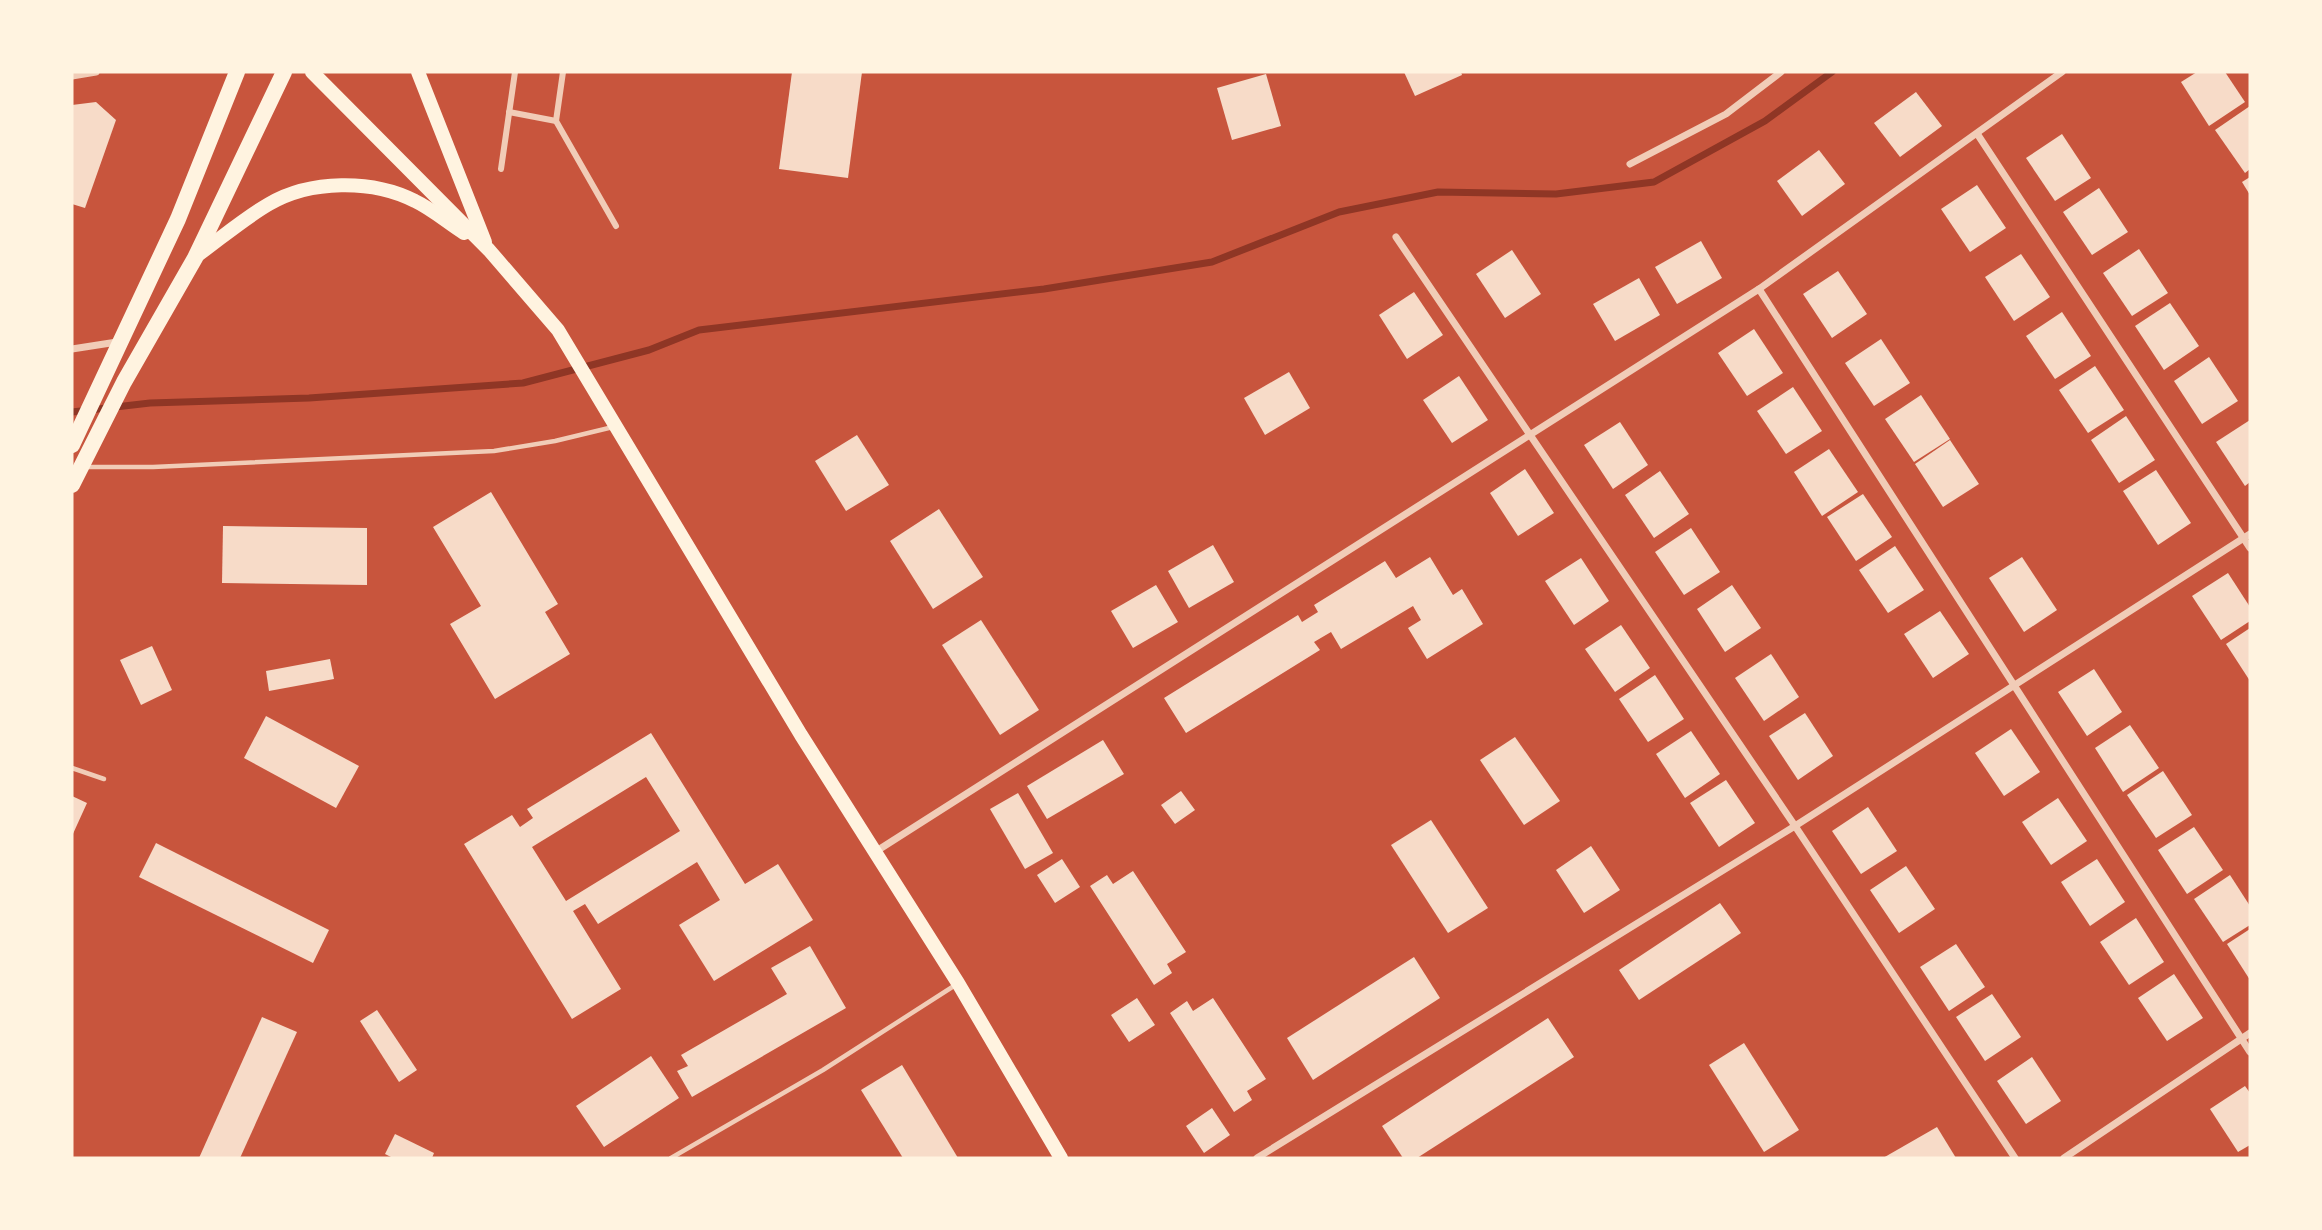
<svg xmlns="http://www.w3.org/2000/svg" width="2322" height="1230" viewBox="0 0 2322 1230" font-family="'Roboto Condensed',sans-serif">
<rect width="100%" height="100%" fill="#c8553d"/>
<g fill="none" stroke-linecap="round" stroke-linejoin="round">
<polyline stroke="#8f3625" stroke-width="7" points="72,412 150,403 309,398 523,383 649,350 699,330 1044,289 1212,262 1339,212 1438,192 1556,194 1654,182 1765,121 1832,72"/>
</g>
<g fill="#f7dbc8" fill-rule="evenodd">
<polygon points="792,72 862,72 848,178 779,169"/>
<polygon points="1404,72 1461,72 1462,75 1415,96"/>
<polygon points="2197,72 2225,72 2245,102 2209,126 2181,82"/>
<polygon points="1266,74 1281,126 1232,140 1217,88"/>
<polygon points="1916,92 1942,126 1900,157 1874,123"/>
<polygon points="96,102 116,120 85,208 72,204 72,105"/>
<polygon points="2250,106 2250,169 2245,173 2215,130"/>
<polygon points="2062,134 2091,178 2055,201 2026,158"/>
<polygon points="1819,150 1845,184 1802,216 1777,181"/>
<polygon points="2250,177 2250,195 2242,182"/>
<polygon points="1977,185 2006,228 1970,252 1941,209"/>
<polygon points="2099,188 2128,232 2092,255 2063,212"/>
<polygon points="1701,241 1722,278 1677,304 1655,267"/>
<polygon points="2139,249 2168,293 2132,316 2103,273"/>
<polygon points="1512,250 1541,294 1505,318 1476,274"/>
<polygon points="2021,254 2050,297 2014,321 1985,277"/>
<polygon points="1838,271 1867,314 1832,338 1803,294"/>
<polygon points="1639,278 1660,315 1615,341 1593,304"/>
<polygon points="1414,292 1443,335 1407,359 1379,315"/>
<polygon points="2170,303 2199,346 2164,370 2135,326"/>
<polygon points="2062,312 2091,356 2055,379 2026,336"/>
<polygon points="1754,329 1783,373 1747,396 1718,353"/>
<polygon points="1881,339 1910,383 1874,406 1845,363"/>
<polygon points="2209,357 2238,401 2202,424 2174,381"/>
<polygon points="2095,366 2124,410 2088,433 2059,390"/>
<polygon points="1289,372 1310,408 1265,435 1244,398"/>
<polygon points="1459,376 1488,420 1452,443 1423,400"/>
<polygon points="1793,387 1822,431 1786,454 1757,411"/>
<polygon points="1921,395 1950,439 1914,462 1885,419"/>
<polygon points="2126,416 2155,460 2119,483 2091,440"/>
<polygon points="2250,420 2250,482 2245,486 2216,442"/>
<polygon points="1620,422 1648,465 1613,489 1584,445"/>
<polygon points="857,435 889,485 846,511 815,461"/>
<polygon points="1950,440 1979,484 1943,507 1915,464"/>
<polygon points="1829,449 1858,492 1822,516 1794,472"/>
<polygon points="1525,469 1554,513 1518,536 1490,493"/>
<polygon points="2156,470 2191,523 2158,545 2123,491"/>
<polygon points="1660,471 1689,514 1654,538 1625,495"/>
<polygon points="491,492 558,604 545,612 570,654 495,699 450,624 481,606 433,527"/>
<polygon points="1863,494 1892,537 1856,561 1827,517"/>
<polygon points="939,509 983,577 933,609 890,541"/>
<polygon points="223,526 367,528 367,585 222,583"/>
<polygon points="1691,528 1720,572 1684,595 1655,552"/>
<polygon points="1213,545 1234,582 1189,608 1168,571"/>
<polygon points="1895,546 1924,590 1888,613 1859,570"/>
<polygon points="1430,557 1453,595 1462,589 1483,624 1427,659 1408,628 1421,620 1413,606 1341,649 1331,632 1314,642 1320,650 1186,733 1164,698 1298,615 1302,622 1318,612 1314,605 1385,561 1396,578"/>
<polygon points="2022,557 2057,610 2024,632 1989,578"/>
<polygon points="1581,558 1609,601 1574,625 1545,581"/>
<polygon points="2228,573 2250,607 2250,621 2221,640 2192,596"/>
<polygon points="1156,585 1178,622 1133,648 1111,611"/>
<polygon points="1732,585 1761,628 1725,652 1697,609"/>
<polygon points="1940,611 1969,654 1933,678 1904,634"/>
<polygon points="981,620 1039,710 1000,735 942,645"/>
<polygon points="1621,625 1650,668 1615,692 1585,649"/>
<polygon points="2250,628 2250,681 2226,644"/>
<polygon points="152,646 172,690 141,705 120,660"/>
<polygon points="1771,654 1799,697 1764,721 1735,678"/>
<polygon points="330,659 334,679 269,691 266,671"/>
<polygon points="2094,669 2122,712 2087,736 2058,692"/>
<polygon points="1655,675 1684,719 1648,742 1619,699"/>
<polygon points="1805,713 1833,756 1798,780 1769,736"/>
<polygon points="266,716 359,766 336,808 244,758"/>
<polygon points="2130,725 2159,768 2123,792 2095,748"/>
<polygon points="2011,729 2040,772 2004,796 1975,753"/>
<polygon points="1691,731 1720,774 1685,798 1656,754"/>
<path d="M651 733 745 884 778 864 813 920 714 981 679 925 720 900 697 862 598 924 585 904 573 911 621 989 572 1019 464 844 512 815 520 827 533 818 527 809ZM646 777 680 831 566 901 532 847Z"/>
<polygon points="1515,737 1560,801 1524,825 1480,760"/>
<polygon points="1103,740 1124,774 1047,819 1027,786"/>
<polygon points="2163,771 2192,815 2156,838 2127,795"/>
<polygon points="1726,780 1755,823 1719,847 1690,803"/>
<polygon points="1181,791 1195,810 1175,824 1161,805"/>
<polygon points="1018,793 1053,853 1025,869 990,809"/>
<polygon points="72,796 87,803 72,836"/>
<polygon points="2058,798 2087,841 2051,865 2022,822"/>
<polygon points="1868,807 1897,851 1861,874 1832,831"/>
<polygon points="1431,820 1488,908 1448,933 1391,845"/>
<polygon points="2194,827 2223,870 2187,894 2158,850"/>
<polygon points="156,843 329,930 313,963 139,877"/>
<polygon points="1591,846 1620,890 1584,913 1556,870"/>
<polygon points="1062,859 1080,887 1055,903 1037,875"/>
<polygon points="2097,859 2125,902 2090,926 2061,882"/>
<polygon points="1906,866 1935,909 1899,933 1870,890"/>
<polygon points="1133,871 1186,952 1167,964 1172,973 1154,985 1090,886 1107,875 1113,884"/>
<polygon points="2230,875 2250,906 2250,925 2223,942 2194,899"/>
<polygon points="1720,903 1741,933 1639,1000 1619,970"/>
<polygon points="2136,918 2164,962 2129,985 2100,942"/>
<polygon points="2250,929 2250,980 2227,944"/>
<polygon points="1956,944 1985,987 1949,1011 1920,967"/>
<polygon points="810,946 846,1008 692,1097 677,1071 688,1066 681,1055 787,994 771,968"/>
<polygon points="1414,957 1440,998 1313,1080 1287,1038"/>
<polygon points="2174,974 2203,1018 2167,1041 2138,998"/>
<polygon points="1992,994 2021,1037 1985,1061 1956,1017"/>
<polygon points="1137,998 1155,1025 1129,1042 1111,1015"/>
<polygon points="1213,998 1266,1079 1247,1091 1252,1100 1234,1112 1170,1013 1187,1001 1193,1011"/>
<polygon points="377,1010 417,1070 399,1082 360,1021"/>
<polygon points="262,1017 297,1032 240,1158 199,1158"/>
<polygon points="1548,1018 1574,1057 1417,1158 1403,1158 1382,1126"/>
<polygon points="1744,1043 1799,1130 1764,1152 1709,1065"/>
<polygon points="651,1056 679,1098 604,1147 576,1106"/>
<polygon points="2032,1057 2061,1101 2026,1124 1997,1081"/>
<polygon points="902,1065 958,1158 903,1158 861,1090"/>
<polygon points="2245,1086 2250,1093 2250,1145 2238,1152 2210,1109"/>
<polygon points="1212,1108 1230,1135 1204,1153 1186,1126"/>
<polygon points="1937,1127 1956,1158 1883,1158"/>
<polygon points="395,1134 434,1153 432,1158 393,1158 385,1154"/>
</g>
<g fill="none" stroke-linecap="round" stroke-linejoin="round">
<g stroke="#f1ccb7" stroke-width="4.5">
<polyline points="86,467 153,467 494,451 555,441 613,427"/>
<polyline points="72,768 104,779"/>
<polyline points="671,1158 823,1070 957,984"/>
</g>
<g stroke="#f1ccb7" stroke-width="6">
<polyline points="563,72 556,121 616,226"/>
<polyline points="509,112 556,121"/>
<polyline points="501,169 515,72"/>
</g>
<g stroke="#f1ccb7" stroke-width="7">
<polyline points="72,76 96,72"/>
<polyline points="1978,135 2250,548"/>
<polyline points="1630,164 1726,114 1781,72"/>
<polyline points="1396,237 1795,826 2015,1158"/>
<polyline points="1759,289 2250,1052"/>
<polyline points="72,349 117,342"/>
<polyline points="875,852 1759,289 2062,72"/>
<polyline points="1257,1158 1795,826 2250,534"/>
<polyline points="2064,1158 2250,1033"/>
</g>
<g stroke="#fff3e0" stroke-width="14">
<polyline points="312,72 489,250 558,330 801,735 958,983 1061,1158"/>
<polyline points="418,72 485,242"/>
<path d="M195 257C219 240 243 219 269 204 310 180 372 179 415 201 432 209 448 223 464 233"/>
</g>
<g stroke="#fff3e0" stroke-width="16">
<polyline points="72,445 178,219 237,72"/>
<polyline points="72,485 124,382 195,258 284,72"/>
</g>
</g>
<rect width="2322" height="1230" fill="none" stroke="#fff3e0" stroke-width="147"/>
</svg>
